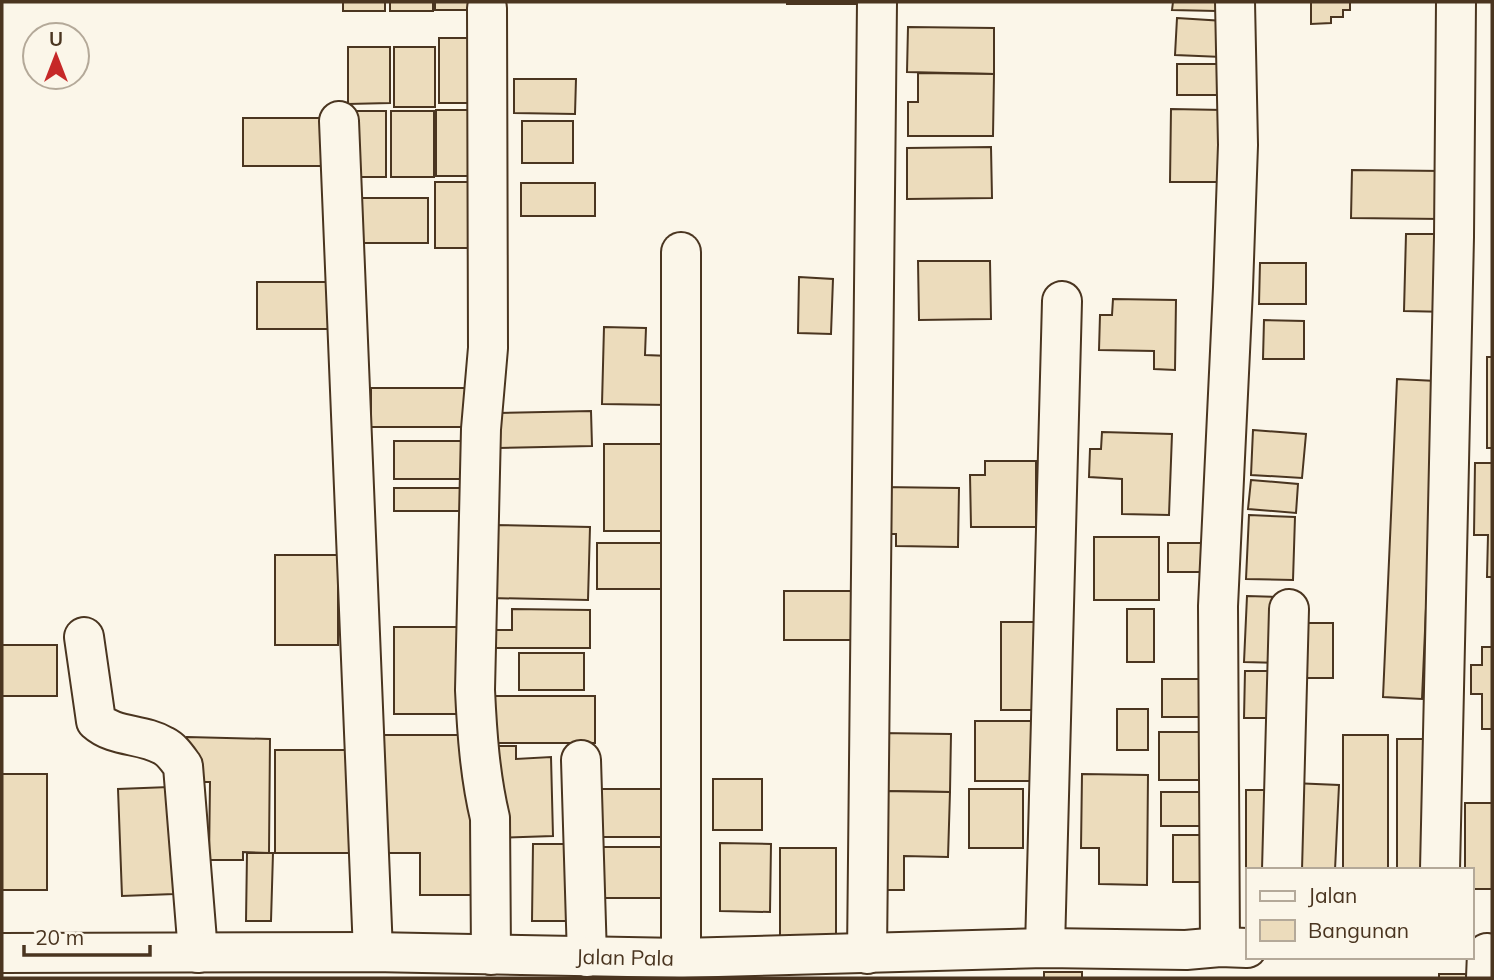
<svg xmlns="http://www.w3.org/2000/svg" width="1494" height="980" viewBox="0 0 1494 980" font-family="Mulish,sans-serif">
<rect width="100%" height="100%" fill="#fbf6e9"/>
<g fill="#ecdcbc" stroke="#4a3520" stroke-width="2">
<rect x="343" y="2" width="42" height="9"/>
<rect x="390" y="2" width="43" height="9"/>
<rect x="435" y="2" width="43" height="8"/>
<rect x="787" y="2" width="77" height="2"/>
<polygon points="1173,2 1217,2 1216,11 1172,10"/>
<polygon points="1311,2 1350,2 1350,10 1343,10 1343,17 1331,17 1331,23 1311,24"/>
<polygon points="1177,18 1224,21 1222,57 1175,55"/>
<polygon points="908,27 994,28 994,74 907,72"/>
<rect x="439" y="38" width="43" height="65"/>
<polygon points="348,47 390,47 390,103 348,104"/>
<rect x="394" y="47" width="41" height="60"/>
<rect x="1177" y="64" width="45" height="31"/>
<polygon points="918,73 994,74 993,136 908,136 908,102 918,102"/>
<polygon points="514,79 576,79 575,114 514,113"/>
<polygon points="1171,109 1223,110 1223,182 1170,182"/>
<rect x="436" y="110" width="43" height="66"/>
<rect x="343" y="111" width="43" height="66"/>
<rect x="391" y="111" width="43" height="66"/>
<rect x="243" y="118" width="82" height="48"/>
<rect x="522" y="121" width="51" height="42"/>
<polygon points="991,147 992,198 907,199 907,148"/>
<polygon points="1352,170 1443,171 1442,219 1351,218"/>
<rect x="435" y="182" width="42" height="66"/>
<rect x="521" y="183" width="74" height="33"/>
<rect x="348" y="198" width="80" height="45"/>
<polygon points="1406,234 1450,234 1449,312 1404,311"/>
<polygon points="918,261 990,261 991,319 919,320"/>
<polygon points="1260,263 1306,263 1306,304 1259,304"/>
<polygon points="799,277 833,279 831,334 798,333"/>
<rect x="257" y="282" width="72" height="47"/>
<polygon points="1113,299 1176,300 1175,370 1154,369 1154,351 1099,350 1100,315 1112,315"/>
<polygon points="1264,320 1304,321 1304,359 1263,359"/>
<polygon points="604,327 646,328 645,355 670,356 669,405 602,404"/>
<rect x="1487" y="357" width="5" height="91"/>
<polygon points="1397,379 1436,381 1422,699 1383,697"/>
<rect x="371" y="388" width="103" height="39"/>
<polygon points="591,411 592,446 498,448 497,413"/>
<polygon points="1253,430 1306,434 1302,478 1251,475"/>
<polygon points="1102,432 1172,434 1169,515 1122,514 1122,479 1089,477 1090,449 1101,449"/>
<rect x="394" y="441" width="76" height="38"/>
<rect x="604" y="444" width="57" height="87"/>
<polygon points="985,461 1036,461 1036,527 971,527 970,475 985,475"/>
<polygon points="1475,463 1492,463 1492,577 1487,577 1488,535 1474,535"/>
<polygon points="1251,480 1298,484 1296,513 1248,509"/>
<polygon points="880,487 959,488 958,547 896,546 896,534 879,534"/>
<rect x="394" y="488" width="69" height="23"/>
<polygon points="1249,515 1295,517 1293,580 1246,579"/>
<polygon points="492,525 590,527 588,600 490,598"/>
<rect x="1094" y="537" width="65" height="63"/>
<rect x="597" y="543" width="69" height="46"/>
<rect x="1168" y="543" width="44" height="29"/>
<rect x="275" y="555" width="63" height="90"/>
<rect x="784" y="591" width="78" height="49"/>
<polygon points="1247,596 1282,597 1279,663 1244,662"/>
<polygon points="512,609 590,610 590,648 493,648 493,630 512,630"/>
<rect x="1127" y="609" width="27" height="53"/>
<rect x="1001" y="622" width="47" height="88"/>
<rect x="1295" y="623" width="38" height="55"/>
<rect x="394" y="627" width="64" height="87"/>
<rect x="2" y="645" width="55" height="51"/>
<polygon points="1482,647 1492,647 1492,729 1482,729 1482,694 1471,694 1471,665 1482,665"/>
<rect x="519" y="653" width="65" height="37"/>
<polygon points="1245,671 1283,671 1283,718 1244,718"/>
<rect x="1162" y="679" width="45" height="38"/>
<rect x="493" y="696" width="102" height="47"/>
<rect x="1117" y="709" width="31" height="41"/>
<rect x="975" y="721" width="56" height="60"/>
<rect x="1159" y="732" width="47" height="48"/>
<polygon points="880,733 951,734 950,792 879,791"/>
<polygon points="374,735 473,735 486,895 420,895 420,853 374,853"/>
<rect x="1343" y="735" width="45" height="135"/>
<polygon points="187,737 270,739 269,853 243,852 243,860 209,860 210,782 186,782"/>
<rect x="1397" y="739" width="39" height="129"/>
<polygon points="491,746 516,746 516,759 551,757 553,836 495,838"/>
<rect x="275" y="750" width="85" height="103"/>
<rect x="2" y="774" width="45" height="116"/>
<polygon points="1082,774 1148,775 1147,885 1099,884 1099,848 1081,848"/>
<rect x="713" y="779" width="49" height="51"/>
<polygon points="1292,783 1339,785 1335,870 1288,870"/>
<polygon points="169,787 174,894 122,896 118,789"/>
<rect x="591" y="789" width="74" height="48"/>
<rect x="969" y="789" width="54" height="59"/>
<polygon points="1246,790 1280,790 1280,870 1247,870 1247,882 1246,882"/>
<polygon points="879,791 950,792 948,857 904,856 904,890 878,890"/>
<rect x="1161" y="792" width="50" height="34"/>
<polygon points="1465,803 1492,803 1492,889 1471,889 1471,870 1465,870"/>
<rect x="1173" y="835" width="46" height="47"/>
<polygon points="720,843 771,844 770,912 720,911"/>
<polygon points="533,844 569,844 568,921 532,921"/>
<rect x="599" y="847" width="76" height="51"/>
<rect x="780" y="848" width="56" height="92"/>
<polygon points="247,853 273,853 271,921 246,921"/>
<rect x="1044" y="972" width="38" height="6"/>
<rect x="1439" y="974" width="27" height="4"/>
</g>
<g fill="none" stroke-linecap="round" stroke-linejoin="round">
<defs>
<g id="street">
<path d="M487 8 488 348 481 429 475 690C477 733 480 776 490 818L491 955"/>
<polyline points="339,121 373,952"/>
<polyline points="681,252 681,958"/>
<path d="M84 637 96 721C115 738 142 733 164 746 172 750 177 758 183 766L198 953"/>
<polyline points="581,760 587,957"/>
<polyline points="1282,870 1289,609"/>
<polyline points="1440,870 1454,237 1456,2"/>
<polyline points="1220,947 1218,606 1233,288 1238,145 1235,2"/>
<polyline points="1045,948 1062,301"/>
<path id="s1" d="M2 953 373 952 681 958 1045 948 1186 950 1220 947 1247 948"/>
<polyline points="867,954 877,2"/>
<polyline points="1486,978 1487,953"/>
</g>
</defs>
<use href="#street" stroke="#4a3520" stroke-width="42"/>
<use href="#street" stroke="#fbf6e9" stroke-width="38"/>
</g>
<g text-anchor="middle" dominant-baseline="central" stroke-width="5" stroke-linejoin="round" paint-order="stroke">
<g font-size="21" fill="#4a3520" stroke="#fbf6e9">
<text stroke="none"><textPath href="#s1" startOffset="623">Jalan Pala</textPath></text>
</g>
</g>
<rect width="1494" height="980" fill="none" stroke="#4a3520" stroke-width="7"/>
<rect x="1246" y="868" width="228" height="91" fill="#fbf6e9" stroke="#b4a999" stroke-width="2"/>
<rect x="1260" y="891" width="35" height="10" fill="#fbf6e9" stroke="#b4a999" stroke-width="2"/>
<text x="1308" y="903" font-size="21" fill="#4a3520">Jalan</text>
<rect x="1260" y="920" width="35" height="21" fill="#ecdcbc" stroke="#b4a999" stroke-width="2"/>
<text x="1308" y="938" font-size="21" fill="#4a3520">Bangunan</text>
<g transform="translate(56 56)"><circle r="33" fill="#fbf6e9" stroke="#b4a999" stroke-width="2"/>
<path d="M0-5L12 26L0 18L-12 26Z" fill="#c62828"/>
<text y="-10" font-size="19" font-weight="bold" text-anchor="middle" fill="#4a3520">U</text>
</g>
<path d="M24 945v10h126v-10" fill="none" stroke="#4a3520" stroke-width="3.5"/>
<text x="35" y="945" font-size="21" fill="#4a3520" stroke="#fbf6e9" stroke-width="5" paint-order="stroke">20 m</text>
</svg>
